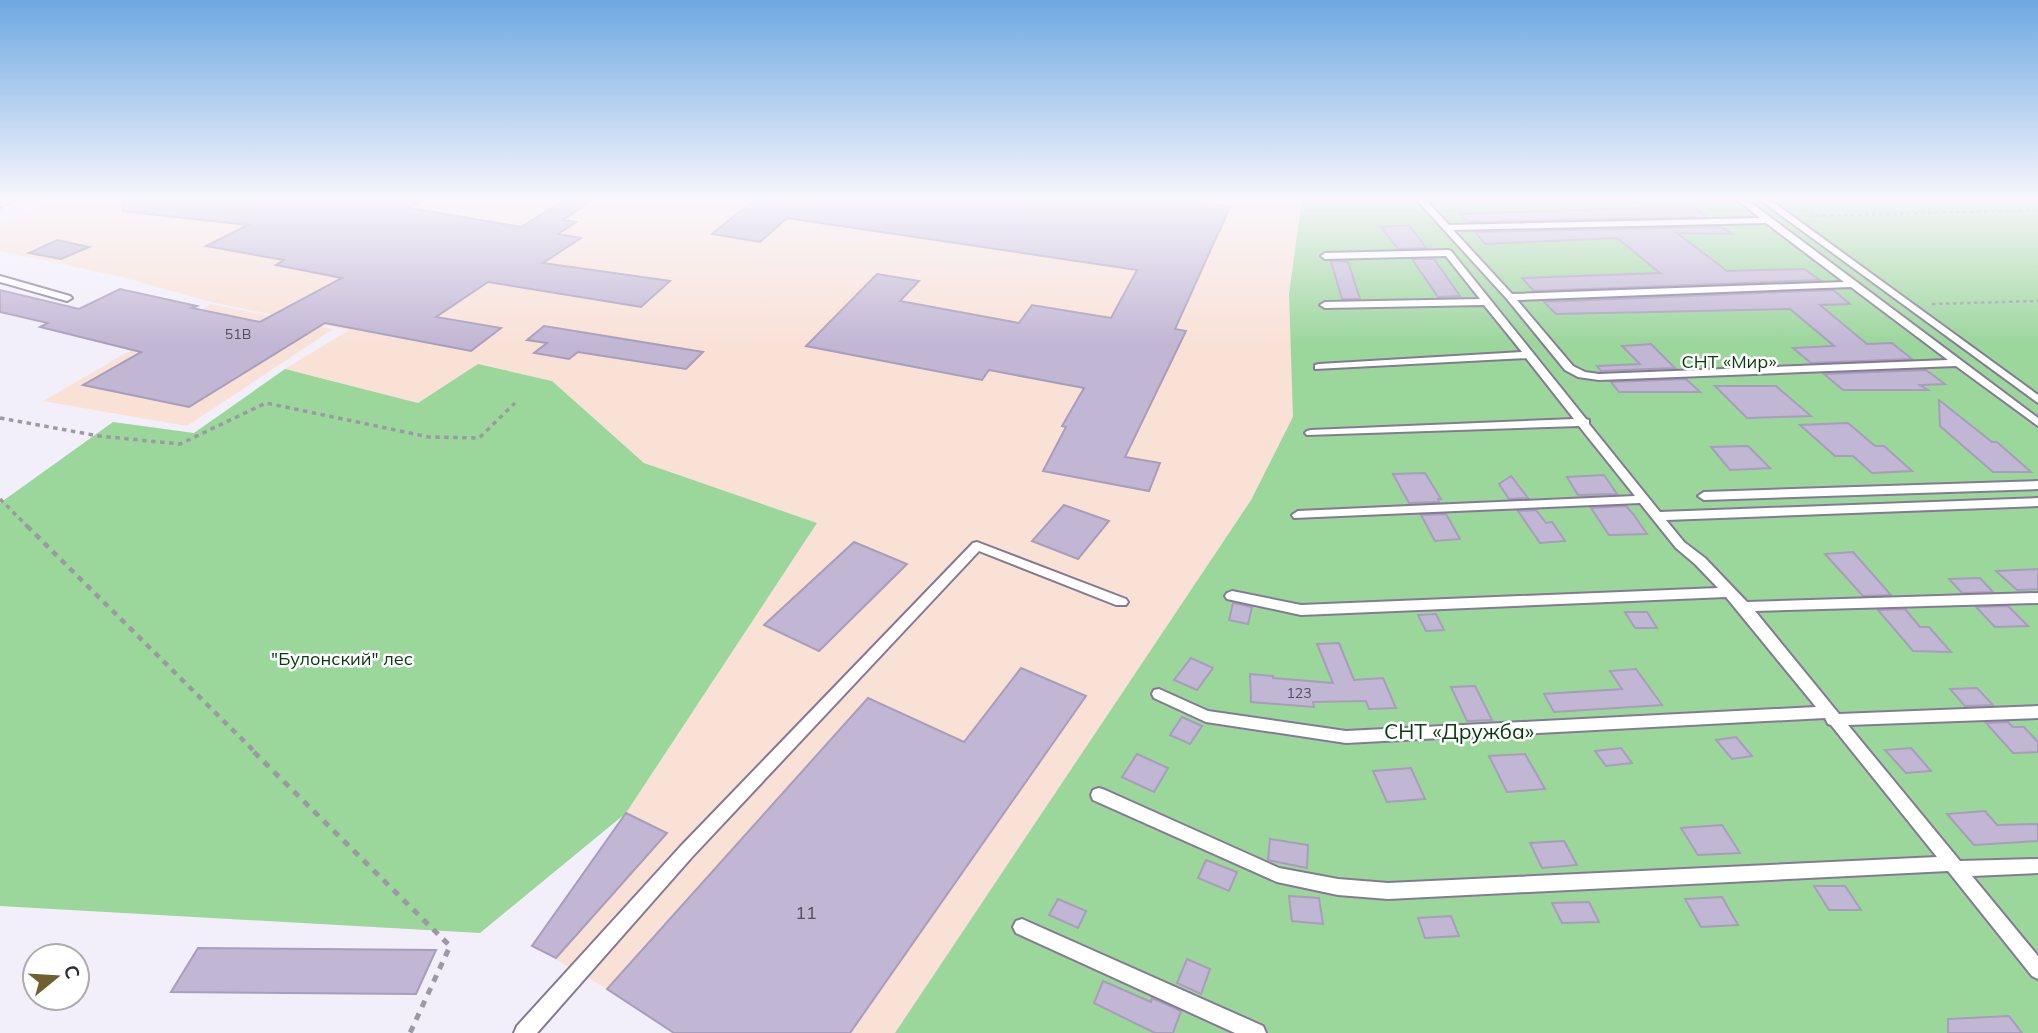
<svg xmlns="http://www.w3.org/2000/svg" width="2038" height="1033" viewBox="0 0 2038 1033" font-family="Mulish,sans-serif">
<rect width="100%" height="100%" fill="#f2eefa"/>
<g fill="#f9e1d6">
<polygon points="55,199 1302,199 1289,294 1294,416 1251,500 895,1033 674,1033 607,989 532,946 626,813 817,523 644,463 552,381 478,364 418,403 285,369 349,330 211,302 122,277 0,251 0,225"/>
<polygon points="211,304 333,329 187,426 43,401"/>
</g>
<g fill="#9bd69b">
<polygon points="1302,199 2038,199 2038,1033 895,1033 1251,500 1293,417 1289,294"/>
<polygon points="478,364 552,381 644,463 817,523 626,813 480,933 0,906 0,503 113,422 194,433 285,369 418,403"/>
</g>
<g fill="#c1b6d4" stroke="#a89dba" stroke-width="2">
<polygon points="123,199 426,199 409,208 521,227 566,199 594,199 563,220 576,222 558,234 581,238 543,263 670,281 641,307 488,282 436,317 501,328 471,351 325,323 189,407 83,385 141,352 40,327 48,323 0,312 0,290 79,309 120,289 197,306 192,308 260,322 342,278 276,265 284,260 206,246 248,225 122,211"/>
<polygon points="755,199 1175,199 1230,207 1175,329 1186,331 1125,457 1160,463 1149,491 1043,471 1066,427 1062,426 1084,388 989,370 982,380 806,346 877,274 919,281 900,301 1019,323 1032,305 1111,318 1137,270 787,218 760,242 712,234"/>
<polygon points="1693,206 1707,217 1467,222 1460,214"/>
<polygon points="1409,225 1421,241 1426,248 1398,249 1381,227"/>
<polygon points="1721,227 1732,234 1677,233 1727,271 1804,269 1820,280 1534,291 1522,278 1660,273 1617,238 1485,244 1475,232"/>
<polygon points="57,240 89,247 61,259 29,253"/>
<polygon points="1412,259 1434,259 1460,296 1438,297"/>
<polygon points="1331,261 1348,262 1360,299 1342,299"/>
<polygon points="1833,290 1850,304 1820,305 1867,344 1892,343 1912,359 1811,363 1793,348 1834,346 1790,309 1556,314 1544,302"/>
<polygon points="544,326 703,352 686,369 578,352 569,359 534,353 547,343 527,340"/>
<polygon points="1651,344 1675,368 1601,371 1597,366 1640,364 1622,346"/>
<polygon points="1926,370 1945,384 1920,385 1928,390 1843,390 1824,374"/>
<polygon points="1686,379 1700,392 1619,392 1611,382"/>
<polygon points="1715,386 1776,386 1811,416 1747,418"/>
<polygon points="1939,400 1992,442 1997,442 2031,472 1993,472 1940,426"/>
<polygon points="1848,423 1875,446 1884,446 1912,471 1872,473 1853,456 1835,456 1800,425"/>
<polygon points="1748,446 1770,468 1730,470 1711,447"/>
<polygon points="1425,473 1441,499 1438,499 1439,502 1409,503 1393,474"/>
<polygon points="1604,475 1617,494 1578,495 1567,477"/>
<polygon points="1511,476 1528,498 1509,499 1499,484"/>
<polygon points="1064,505 1109,521 1078,559 1032,541"/>
<polygon points="1626,506 1634,515 1647,534 1609,535 1591,508"/>
<polygon points="1536,510 1546,523 1552,522 1565,541 1540,543 1518,511"/>
<polygon points="1446,514 1460,539 1435,541 1421,515"/>
<polygon points="854,542 907,564 819,651 764,625"/>
<polygon points="1853,552 1891,595 1863,596 1825,554"/>
<polygon points="2038,569 2038,589 2017,590 1996,571"/>
<polygon points="1980,578 1993,592 1962,593 1949,579"/>
<polygon points="1233,603 1252,607 1248,624 1229,620"/>
<polygon points="2008,606 2028,626 1995,627 1976,607"/>
<polygon points="1905,609 1920,627 1929,627 1951,652 1913,651 1878,610"/>
<polygon points="1625,612 1647,612 1657,628 1635,628"/>
<polygon points="1436,614 1444,630 1426,631 1418,615"/>
<polygon points="1339,643 1354,680 1383,678 1396,708 1369,709 1366,701 1313,702 1314,707 1251,702 1250,674 1273,676 1273,678 1333,683 1317,644"/>
<polygon points="1191,658 1213,668 1197,690 1174,680"/>
<polygon points="1021,668 1086,696 850,1033 674,1033 607,989 868,698 964,742"/>
<polygon points="1636,669 1662,705 1554,712 1544,694 1622,689 1610,671"/>
<polygon points="1475,686 1492,720 1467,721 1451,687"/>
<polygon points="1977,688 1993,705 1965,706 1950,689"/>
<polygon points="1182,717 1202,726 1190,744 1170,735"/>
<polygon points="2008,722 2013,727 2024,727 2038,742 2038,752 2013,753 1986,723"/>
<polygon points="1736,737 1752,756 1732,759 1716,740"/>
<polygon points="1621,748 1632,763 1606,766 1595,751"/>
<polygon points="1911,748 1931,771 1906,773 1885,750"/>
<polygon points="1137,754 1168,768 1154,792 1122,777"/>
<polygon points="1525,754 1545,789 1507,792 1489,756"/>
<polygon points="1411,768 1425,799 1387,802 1373,771"/>
<polygon points="1985,811 1997,825 2038,824 2038,841 1974,845 1947,814"/>
<polygon points="626,813 667,833 556,958 532,946"/>
<polygon points="1722,825 1740,853 1698,855 1681,828"/>
<polygon points="1270,839 1308,845 1307,868 1268,860"/>
<polygon points="1564,841 1577,865 1542,868 1530,843"/>
<polygon points="1206,860 1237,872 1229,891 1198,878"/>
<polygon points="1814,886 1845,886 1861,910 1829,910"/>
<polygon points="1289,896 1319,898 1323,924 1292,921"/>
<polygon points="1722,897 1738,925 1701,927 1685,899"/>
<polygon points="1058,899 1086,911 1078,928 1049,915"/>
<polygon points="1589,902 1599,922 1562,923 1552,903"/>
<polygon points="1451,916 1459,936 1425,938 1418,918"/>
<polygon points="198,948 436,950 416,994 171,992"/>
<polygon points="1187,959 1210,969 1201,994 1177,983"/>
<polygon points="1103,981 1151,1002 1152,998 1181,1011 1173,1033 1155,1033 1094,1003"/>
<polygon points="2009,1016 2022,1033 1948,1033 1948,1019"/>
</g>
<g fill="none" stroke-linecap="round" stroke-linejoin="round">
<defs>
<g id="lane">
<path d="M1416 199H1425L1449 225 1760 218 1736 199H1746L2038 418V426L1956 366 1599 380 1578 377 1565 370 1507 299ZM1766 223 1844 282 1512 294 1453 230ZM1851 287 1948 360 1599 374 1585 372 1573 366 1517 300Z"/>
<polygon points="1759,199 1769,199 2038,395 2038,403"/>
<polygon points="1448,250 1451,251 1586,419 1589,420 1589,424 1660,512 2038,498 2038,506 1666,520 1684,542 1705,558 1747,602 2038,593 2038,603 1755,611 1839,714 2038,706 2038,718 1848,725 1960,861 2038,859 2038,873 1972,876 2038,956 2038,979 2032,976 1948,871 1388,899 1338,895 1277,882 1093,800 1091,795 1093,790 1099,788 1105,790 1279,868 1338,879 1388,883 1937,857 1831,725 1828,724 1825,718 1346,743 1206,722 1154,698 1152,694 1154,690 1159,689 1208,711 1346,731 1816,707 1726,597 1301,615 1227,599 1225,596 1227,593 1232,591 1301,605 1718,588 1695,564 1676,548 1640,503 1294,518 1292,515 1298,511 1635,496 1579,426 1307,435 1305,433 1307,431 1311,430 1574,419 1526,358 1315,369 1315,365 1319,364 1522,352 1484,305 1325,308 1320,305 1325,302 1480,299 1446,256 1325,259 1321,256 1325,253"/>
<polygon points="0,276 70,296 72,298 67,301 0,282"/>
<polygon points="2038,481 2038,489 1704,500 1698,496 1704,492"/>
<polygon points="977,542 1126,599 1128,602 1126,605 1116,605 979,551 692,857 537,1033 514,1033 517,1026 680,847 973,543"/>
<polygon points="1022,919 1263,1026 1266,1033 1235,1033 1016,933 1013,927 1016,921"/>
</g>
</defs>
<use href="#lane" stroke="#857a96" stroke-width="4"/>
<g stroke="#9d99a4" stroke-width="2.5" stroke-dasharray="3.5 3.5" stroke-linecap="butt">
<polyline points="0,208 19,199"/>
<polyline points="1809,216 2038,210"/>
<polyline points="1932,304 2038,301"/>
</g>
<g stroke="#9d99a4" stroke-width="3.5" stroke-dasharray="4.5 4.5" stroke-linecap="butt">
<polyline points="0,418 99,436 180,444 266,403 429,437 479,438 515,403"/>
<polyline points="0,499 29,528"/>
</g>
<polyline stroke="#9d99a4" stroke-width="4.5" stroke-dasharray="6 6" stroke-linecap="butt" points="27,526 256,753"/>
<polyline stroke="#9d99a4" stroke-width="5" stroke-dasharray="7 7" stroke-linecap="butt" points="254,752 450,946 410,1033"/>
<use href="#lane" fill="#fff" fill-rule="evenodd"/>
</g>
<linearGradient id="sky" x2="0" y2="1"><stop stop-color="#6da8e1"/><stop offset="0.58" stop-color="#f9f7fd"/><stop offset="1" stop-color="#f9f7fd" stop-opacity="0"/></linearGradient>
<rect width="2038" height="344" fill="url(#sky)"/>
<g text-anchor="middle" dominant-baseline="central" stroke-width="5" stroke-linejoin="round" paint-order="stroke">
<g font-size="14" fill="#544e5e">
<text x="238" y="334">51В</text>
<text x="1299" y="693">123</text>
</g>
<g font-size="18" fill="#0a3b10" stroke="#fff">
<text x="1729" y="361">СНТ «Мир»</text>
<text x="342" y="658">"Булонский" лес</text>
</g>
<g font-size="18" fill="#544e5e">
<text x="806" y="912">11</text>
</g>
<g font-size="21" fill="#0a3b10" stroke="#fff">
<text x="1459" y="731">СНТ «Дружба»</text>
</g>
</g>
<g transform="translate(56 977) rotate(72)"><circle r="33" fill="#ffffff" stroke="#acabaf" stroke-width="2"/>
<path d="M0-5L12 26L0 18L-12 26Z" fill="#6f602e"/>
<text y="-10" font-size="19" font-weight="bold" text-anchor="middle" fill="#302c37">С</text>
</g>
</svg>
